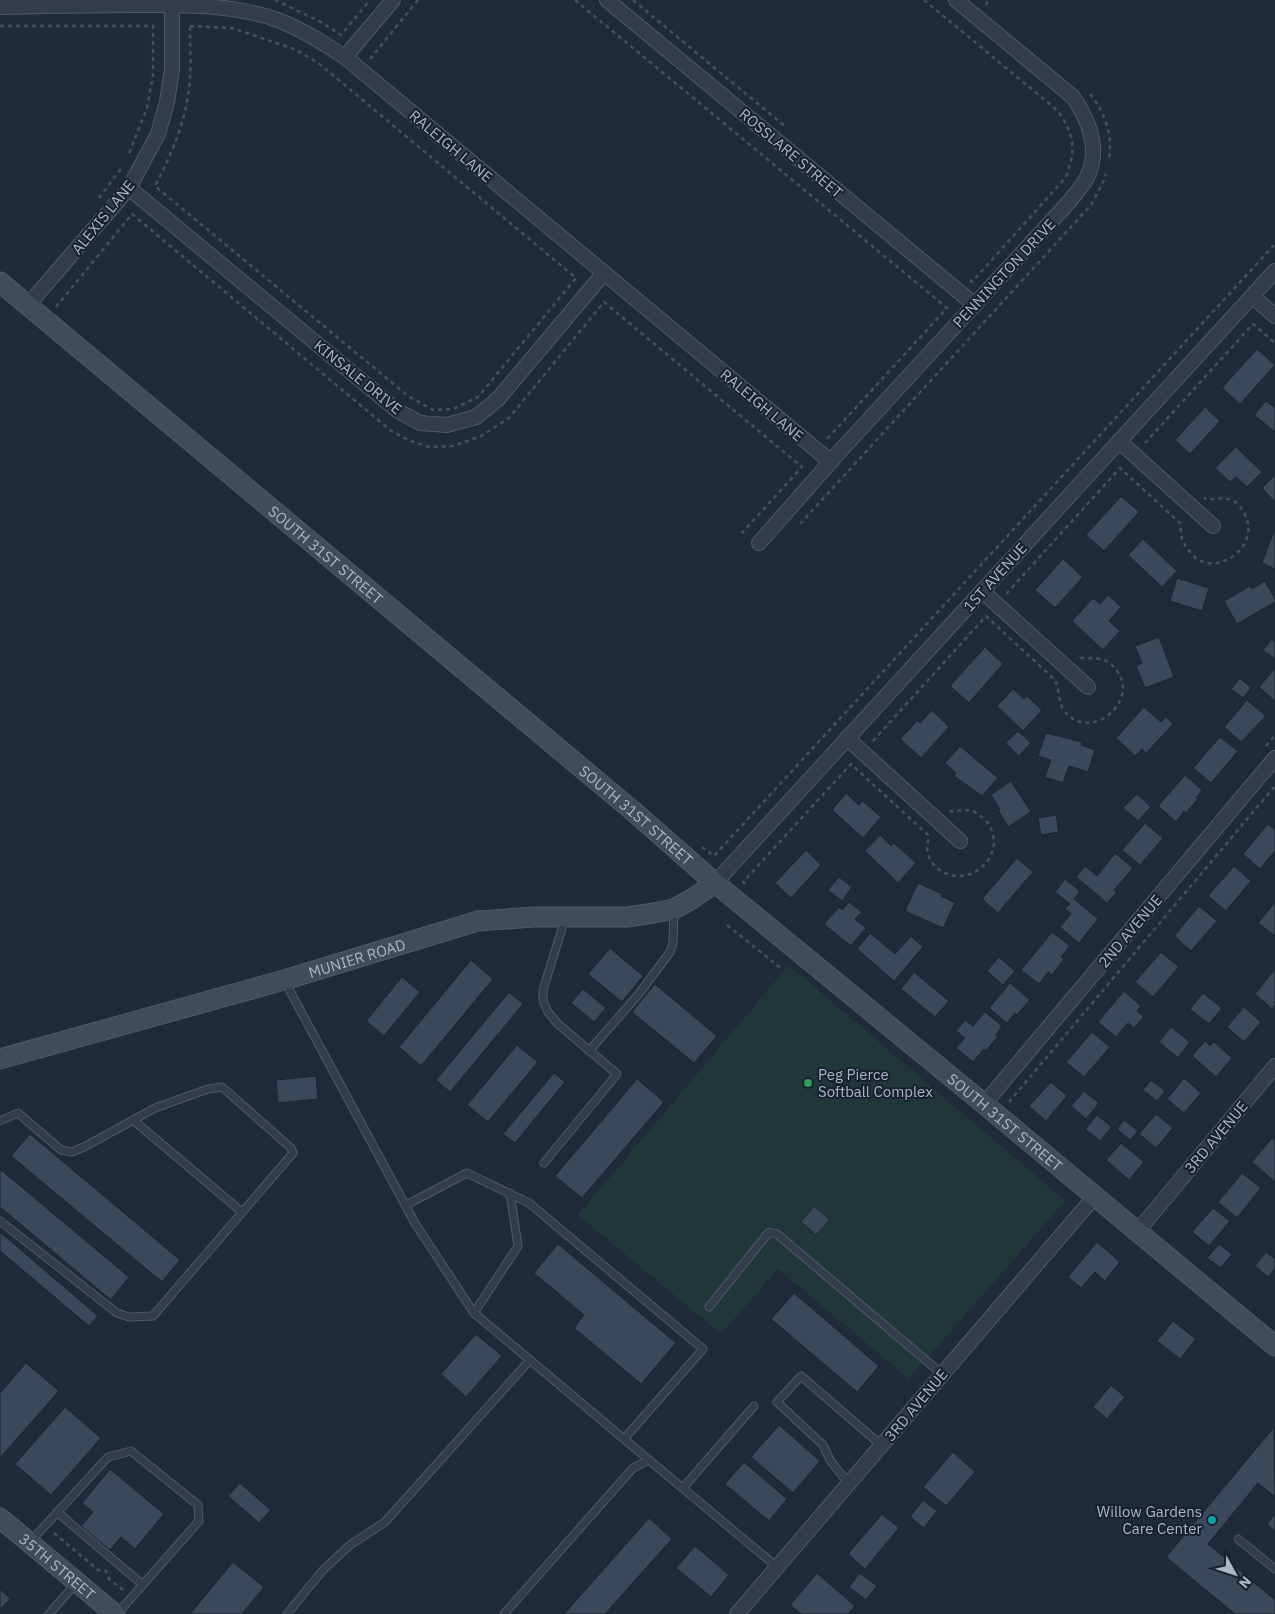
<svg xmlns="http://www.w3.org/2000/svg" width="1275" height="1614" viewBox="0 0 1275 1614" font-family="'IBM Plex Sans',sans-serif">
<rect width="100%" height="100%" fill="#1f2a3a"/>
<polygon fill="#21383b" points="789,965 1065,1201 909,1379 778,1269 721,1334 578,1215"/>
<g fill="#3a485b" stroke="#1a2331">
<polygon points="1257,349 1275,365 1240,404 1222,388"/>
<polygon points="1266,401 1275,408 1275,432 1254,415"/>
<polygon points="1205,407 1220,421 1190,454 1175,440"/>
<polygon points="1236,447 1262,472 1247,487 1236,477 1230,482 1215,468"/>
<polygon points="1275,475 1275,502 1262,488"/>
<polygon points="1121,496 1139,512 1104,551 1086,535"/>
<polygon points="1275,528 1275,569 1262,563"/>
<polygon points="1143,539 1177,571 1162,587 1128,555"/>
<polygon points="1063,559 1083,577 1055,608 1035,590"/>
<polygon points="1177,578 1209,588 1202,611 1170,601"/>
<polygon points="1265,581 1275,599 1275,602 1237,624 1224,601 1250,586 1252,589"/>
<polygon points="1108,595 1121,607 1109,621 1120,631 1103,650 1072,621 1093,598 1100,604"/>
<polygon points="1159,637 1174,677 1145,688 1136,666 1142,663 1135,646"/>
<polygon points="1272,639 1275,642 1275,659 1263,650"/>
<polygon points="985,647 1003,664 969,703 950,686"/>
<polygon points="1275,668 1275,701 1259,687"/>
<polygon points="1240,678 1251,688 1243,698 1231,689"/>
<polygon points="1013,689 1024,699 1027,696 1042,710 1023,731 997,706"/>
<polygon points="1247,700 1266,716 1241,742 1224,727"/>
<polygon points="1144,707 1161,722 1166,717 1173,724 1146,753 1142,749 1135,756 1116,738"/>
<polygon points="932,710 949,727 921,758 900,739 918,720 920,723"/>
<polygon points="1018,731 1031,743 1019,756 1006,743"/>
<polygon points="1046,733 1082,742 1081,745 1095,750 1088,772 1069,766 1063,783 1045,777 1051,760 1038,756"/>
<polygon points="1220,737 1238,751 1211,783 1193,768"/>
<polygon points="960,746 998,778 982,796 954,776 956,773 945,763"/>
<polygon points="1185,775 1202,790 1196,798 1198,799 1186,813 1184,811 1176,822 1158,806"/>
<polygon points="1011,781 1031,812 1008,827 998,810 1000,809 991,795"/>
<polygon points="846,793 859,805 863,801 881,817 863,838 832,810"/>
<polygon points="1137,794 1151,807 1138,821 1123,808"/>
<polygon points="1056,815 1059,832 1041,835 1038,818"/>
<polygon points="1145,823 1163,838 1140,865 1122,850"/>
<polygon points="1268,824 1275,830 1275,851 1260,869 1243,854"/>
<polygon points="880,835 891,846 894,843 916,863 898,883 865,851"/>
<polygon points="806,850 821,865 791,898 775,883"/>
<polygon points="1115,853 1133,868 1114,890 1117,892 1107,903 1076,877 1085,866 1097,876"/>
<polygon points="1017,858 1033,872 998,913 982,899"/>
<polygon points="1234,866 1251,881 1226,911 1208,896"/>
<polygon points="839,877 852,887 842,901 828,890"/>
<polygon points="1065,879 1080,891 1074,899 1098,919 1079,943 1060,927 1071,914 1065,909 1070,904 1055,892"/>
<polygon points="918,883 942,894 941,896 955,903 943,928 905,911"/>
<polygon points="849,902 862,912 855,919 866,928 851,946 824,924 839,907 842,910"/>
<polygon points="1275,902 1275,936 1258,923"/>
<polygon points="1199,906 1217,921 1191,951 1174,936"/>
<polygon points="1052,932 1070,946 1061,957 1064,959 1052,975 1048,972 1039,984 1021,970"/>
<polygon points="870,933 895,954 911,936 923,947 894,981 857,949"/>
<polygon points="610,948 643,976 622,1002 588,974"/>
<polygon points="1161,952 1179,967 1153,997 1135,982"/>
<polygon points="999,957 1015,971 1003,985 987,971"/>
<polygon points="471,960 493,979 421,1066 399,1047"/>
<polygon points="1275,969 1275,1005 1272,1009 1255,994"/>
<polygon points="914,972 949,1001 935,1017 901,989"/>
<polygon points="402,977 420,992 384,1036 366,1021"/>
<polygon points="1010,983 1030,1000 1017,1015 1015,1013 1007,1023 989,1008"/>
<polygon points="655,984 717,1036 694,1063 632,1012"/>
<polygon points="583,989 606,1008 594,1022 571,1003"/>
<polygon points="1124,991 1141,1006 1137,1011 1144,1017 1134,1028 1128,1023 1116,1037 1098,1022"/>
<polygon points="509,992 523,1004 450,1092 436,1080"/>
<polygon points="1203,993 1222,1008 1209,1024 1190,1009"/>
<polygon points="1244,1007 1261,1022 1244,1042 1227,1027"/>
<polygon points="985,1012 1002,1026 996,1035 998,1036 986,1051 984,1049 973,1062 956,1048 965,1038 956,1031 965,1020 973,1026"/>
<polygon points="1171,1027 1190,1042 1178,1058 1159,1042"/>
<polygon points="1092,1032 1110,1047 1084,1077 1066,1062"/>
<polygon points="1205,1041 1210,1046 1214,1042 1232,1058 1216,1077 1192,1056"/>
<polygon points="517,1045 538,1062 488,1122 467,1105"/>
<polygon points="554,1073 565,1082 515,1143 503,1134"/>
<polygon points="316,1076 318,1099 278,1103 276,1080"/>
<polygon points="1184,1078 1201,1093 1184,1113 1167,1099"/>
<polygon points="637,1079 664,1102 582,1198 555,1176"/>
<polygon points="1151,1080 1165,1091 1157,1101 1143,1090"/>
<polygon points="1051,1082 1067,1096 1046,1121 1029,1106"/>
<polygon points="1084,1091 1099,1103 1086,1119 1071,1106"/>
<polygon points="1156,1114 1173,1128 1156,1148 1139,1134"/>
<polygon points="1097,1115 1112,1127 1100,1141 1085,1129"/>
<polygon points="1124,1120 1138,1131 1130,1140 1117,1129"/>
<polygon points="30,1134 180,1260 162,1282 11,1156"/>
<polygon points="1272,1138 1275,1140 1275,1182 1252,1162"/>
<polygon points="1121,1143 1144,1162 1129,1180 1106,1160"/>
<polygon points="0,1169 129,1277 111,1300 0,1207"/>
<polygon points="1242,1173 1261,1188 1237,1218 1218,1202"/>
<polygon points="814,1206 830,1220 816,1235 801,1222"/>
<polygon points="1213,1208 1230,1221 1209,1246 1192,1232"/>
<polygon points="0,1232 98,1316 89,1326 0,1251"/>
<polygon points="1097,1242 1120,1262 1105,1281 1095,1272 1081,1288 1068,1277"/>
<polygon points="558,1244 676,1343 641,1384 574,1328 584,1315 534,1273"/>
<polygon points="1219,1244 1232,1254 1221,1268 1207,1258"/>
<polygon points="1266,1252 1275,1259 1275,1268 1268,1277 1255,1266"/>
<polygon points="794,1293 879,1366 857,1392 771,1319"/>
<polygon points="1173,1321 1196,1339 1180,1359 1157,1341"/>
<polygon points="476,1334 502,1356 466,1397 441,1374"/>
<polygon points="26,1363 59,1391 0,1458 0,1393"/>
<polygon points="1111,1385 1125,1397 1107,1419 1093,1407"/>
<polygon points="65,1407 101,1438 51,1495 15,1464"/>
<polygon points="779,1425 820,1461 793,1493 751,1457"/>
<polygon points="1274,1427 1275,1497 1258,1483 1208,1544 1275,1600 1275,1614 1235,1614 1166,1557"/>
<polygon points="953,1452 975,1472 946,1506 923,1487"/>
<polygon points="744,1462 787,1499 769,1521 725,1484"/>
<polygon points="110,1469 164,1514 135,1549 121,1537 110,1550 81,1526 93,1512 82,1503"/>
<polygon points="240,1483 271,1510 259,1523 228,1496"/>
<polygon points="923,1500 937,1511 924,1528 910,1517"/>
<polygon points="882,1514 899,1528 865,1569 848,1554"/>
<polygon points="1275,1514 1275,1531 1267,1524"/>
<polygon points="649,1518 672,1539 605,1614 564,1614"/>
<polygon points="695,1546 729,1575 711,1597 676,1568"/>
<polygon points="233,1562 264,1587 242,1614 190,1614"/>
<polygon points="817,1573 855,1606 848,1614 801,1614 790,1605"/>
<polygon points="860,1573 877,1586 866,1600 849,1587"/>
<polygon points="0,1589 10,1599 0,1609"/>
</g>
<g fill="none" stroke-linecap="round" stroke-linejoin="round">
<defs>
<g id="lane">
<polyline points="284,980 416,1225 474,1313 530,1360 385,1522 350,1545 323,1570 287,1614"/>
<polyline points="589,1051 638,995 670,952 673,943 674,910"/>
<polyline points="133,1120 242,1212"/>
<polyline points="0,1121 18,1113 61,1150 72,1152 86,1146 155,1108 208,1089 222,1087 291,1148 293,1153 153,1316 129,1317 117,1313 0,1221"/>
<polyline points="544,1163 617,1074 558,1024 548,1012 543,1001 543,990 565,919"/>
<polyline points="406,1205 467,1173 529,1203 703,1349 624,1439"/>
<polyline points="709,1307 769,1232 777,1234 942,1374"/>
<polyline points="474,1313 518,1246 510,1193"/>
<polyline points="530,1360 649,1460"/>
<polyline points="848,1483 830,1460 823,1445 777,1402 801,1376 881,1445"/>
<polyline points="683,1488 754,1406"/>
<polyline points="57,1512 143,1585"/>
<polyline points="1238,1539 1275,1569"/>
<polyline points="30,1542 108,1457 131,1451 198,1505 199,1521 117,1614"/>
<polyline points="49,1614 77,1582"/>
<polyline points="504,1614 633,1468 649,1460 777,1567"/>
</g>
<g id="street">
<polyline points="607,0 975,305"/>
<path d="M0 7C49 6 98 5 148 5 191 5 233 5 275 19 300 28 323 43 345 57L831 462"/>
<polyline points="345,57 393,0"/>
<polyline points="129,188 398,411 420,423 447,425 476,417 498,399 604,273"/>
<polyline points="1252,296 1275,316"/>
<polyline points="28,305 129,188 158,134 167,102 172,69 172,0"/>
<polyline points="1119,441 1213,526"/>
<path d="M759 543 841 450 1069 202C1074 195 1081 188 1085 181 1102 152 1090 122 1073 97L956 0"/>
<polyline points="982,591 1088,687"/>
<polyline points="847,738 960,841"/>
<polyline points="715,883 1275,271"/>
<polyline points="984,1104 1275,758"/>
<polyline points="1137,1232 1275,1066"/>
<polyline points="737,1614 1095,1196"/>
</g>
<g id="secondary">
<path id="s1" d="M0 282 633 811 715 883 984 1104 1275 1346"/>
<path id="s2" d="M0 1059 284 980 478 921 534 917H627L654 913 674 909 692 899 715 883"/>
<path id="s3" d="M0 1518 115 1614"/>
</g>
</defs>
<use href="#lane" stroke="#505968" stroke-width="9"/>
<use href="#street" stroke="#505968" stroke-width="16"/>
<use href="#secondary" stroke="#505968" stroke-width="21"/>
<g stroke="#3e5559" stroke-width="2.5" stroke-dasharray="4 4" stroke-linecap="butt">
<polyline points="275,0 321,22 341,35 370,0"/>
<polyline points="575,0 947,308 827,439 825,438"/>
<polyline points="633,0 787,128"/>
<path d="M924 0 1058 111C1075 136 1076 149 1066 177L972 282 970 280"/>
<polyline points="986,5 988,0"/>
<polyline points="0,26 153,26 153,75 147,108 129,154"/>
<path d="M190 26 232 28 294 49 317 62 576 278 478 397 453 409 433 410 408 396 155 186C170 157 183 128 188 96 192 73 190 49 190 26Z"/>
<polyline points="370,59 418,0"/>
<path d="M1090 94C1105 112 1113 136 1109 159"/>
<polyline points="99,198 123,166"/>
<polyline points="56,307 132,214 390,430 408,440 429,447 453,446 481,436 509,418 604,302 802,467 741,534"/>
<polyline points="1145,443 1253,324 1275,343"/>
<polyline points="800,524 1091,205 1104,180 1106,174"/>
<path d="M1008 593H1007L1120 468 1181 524C1180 539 1182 541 1190 552 1211 581 1260 549 1246 517 1244 512 1241 507 1238 504 1225 493 1216 502 1204 498"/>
<path d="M873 741 986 616 1055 680C1059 688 1059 704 1063 709 1090 749 1151 693 1108 662 1100 656 1087 660 1078 657"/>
<polyline points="1266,746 1275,735"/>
<polyline points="702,847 714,856 1275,244"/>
<path d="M745 884 743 882 851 764 928 835C929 841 926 848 928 854 930 862 936 868 943 872 974 888 1009 852 987 822 984 819 979 814 975 812 967 808 957 812 949 811"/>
<polyline points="727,925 782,969"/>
<polyline points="1009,1102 1275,786"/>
<polyline points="54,1533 98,1570 106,1571 109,1579 123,1590"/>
</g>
<use href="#lane" stroke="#323c4b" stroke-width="7"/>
<use href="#street" stroke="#323c4b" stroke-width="14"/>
<use href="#secondary" stroke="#404b5e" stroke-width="19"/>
</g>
<circle fill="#2e9e5b" stroke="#18212f" stroke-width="2" cx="808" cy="1083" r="5"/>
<circle fill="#0f9aa8" stroke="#18212f" stroke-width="2" cx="1212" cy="1520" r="5"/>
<g text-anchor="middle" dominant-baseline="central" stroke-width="4" stroke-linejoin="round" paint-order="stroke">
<g font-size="15" fill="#adb6c7" stroke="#18212f">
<text transform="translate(451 146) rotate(40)">RALEIGH LANE</text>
<text transform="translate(791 153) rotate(40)">ROSSLARE STREET</text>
<text transform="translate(103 217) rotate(-51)">ALEXIS LANE</text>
<text transform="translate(1004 273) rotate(-47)">PENNINGTON DRIVE</text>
<text transform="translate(358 377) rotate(39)">KINSALE DRIVE</text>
<text transform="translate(762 405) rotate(40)">RALEIGH LANE</text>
<text stroke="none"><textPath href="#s1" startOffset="425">SOUTH 31ST STREET</textPath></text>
<text transform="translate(995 577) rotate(-48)">1ST AVENUE</text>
<text stroke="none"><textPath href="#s1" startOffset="830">SOUTH 31ST STREET</textPath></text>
<text transform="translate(1130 931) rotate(-50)">2ND AVENUE</text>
<text stroke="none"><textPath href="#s2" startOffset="371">MUNIER ROAD</textPath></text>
<text stroke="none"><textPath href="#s1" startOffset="1310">SOUTH 31ST STREET</textPath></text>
<text transform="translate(1216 1137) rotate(-50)">3RD AVENUE</text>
<text transform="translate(916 1405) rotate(-50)">3RD AVENUE</text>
<text stroke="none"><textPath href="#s3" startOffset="75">35TH STREET</textPath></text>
</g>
<g font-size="15" fill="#adb6c7" stroke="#18212f" text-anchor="start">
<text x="818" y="1074">Peg Pierce<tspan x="818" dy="17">Softball Complex</tspan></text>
<text x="1202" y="1511" text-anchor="end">Willow Gardens<tspan x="1202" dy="17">Care Center</tspan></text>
</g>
</g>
<g transform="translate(1235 1574) rotate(130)" stroke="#18212f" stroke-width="4" paint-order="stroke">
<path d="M0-4L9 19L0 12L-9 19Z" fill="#adb6c7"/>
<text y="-8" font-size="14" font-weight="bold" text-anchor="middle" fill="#adb6c7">N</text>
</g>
</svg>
